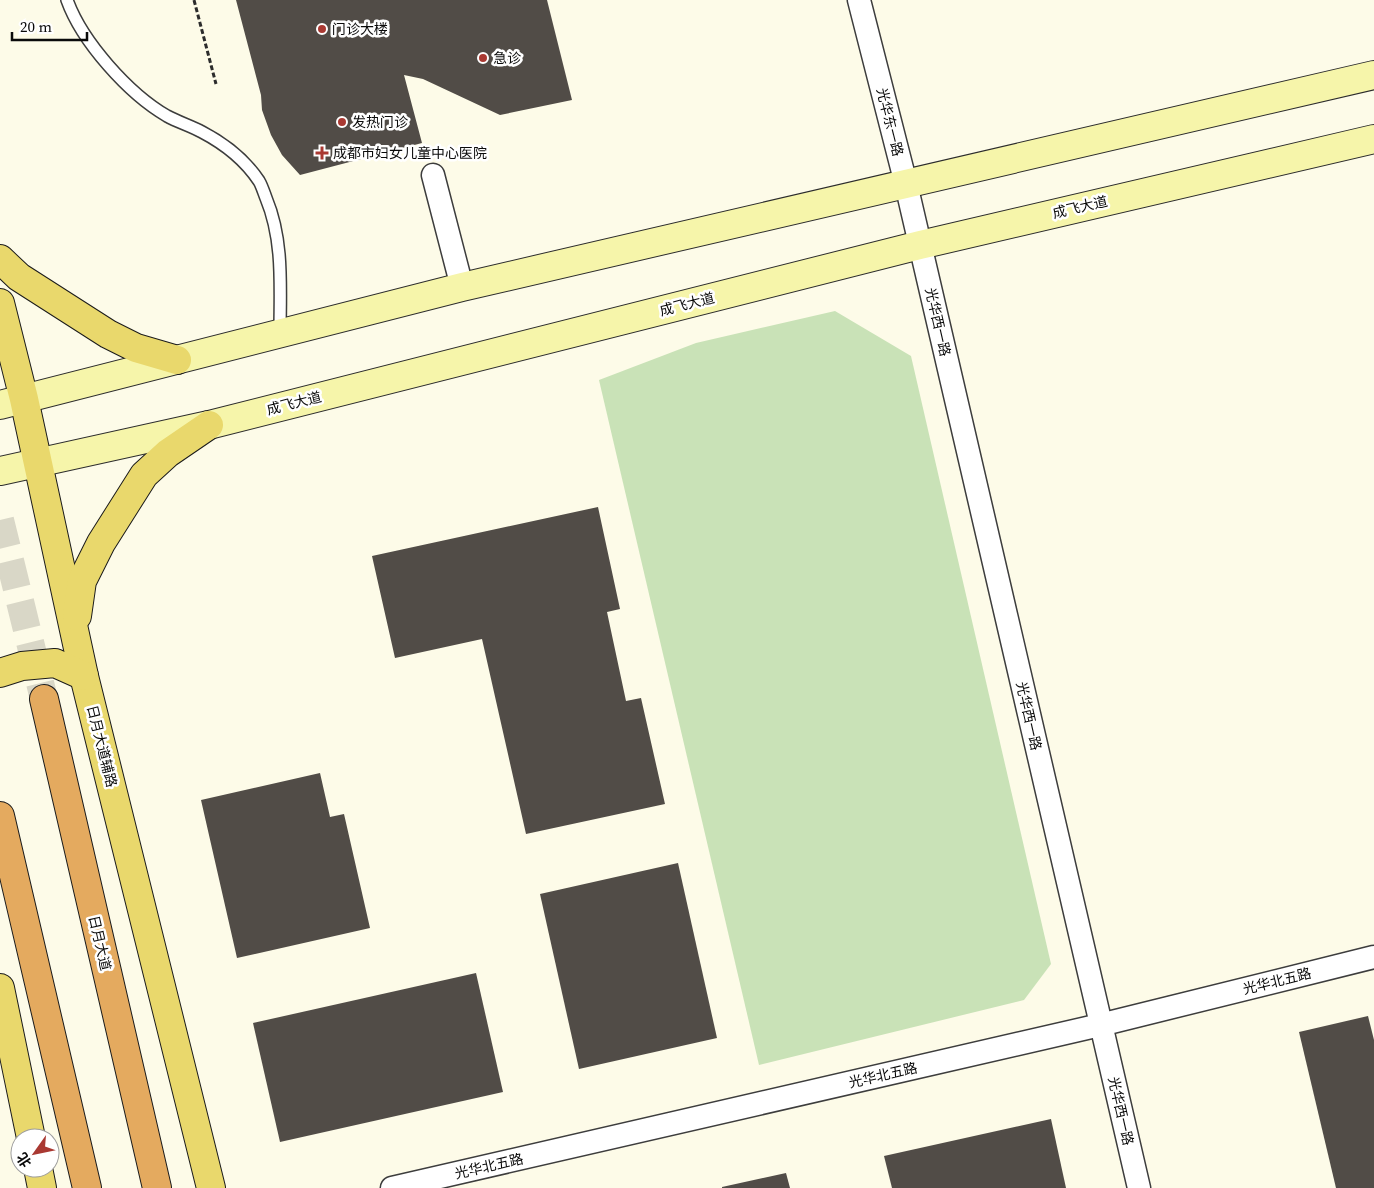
<svg xmlns="http://www.w3.org/2000/svg" width="1374" height="1188" viewBox="0 0 1374 1188" font-family="'Source Serif 4','Noto Sans SC',serif">
<rect width="100%" height="100%" fill="#fdfbe8"/>
<polygon fill="#c9e2b7" points="835,311 911,356 1051,964 1024,1000 759,1065 599,380 696,343"/>
<g fill="#514c47">
<polygon points="236,0 547,0 572,100 500,115 423,79 404,75 422,143 300,175 282,155 271,135 262,110 261,95"/>
<polygon points="598,507 620,609 607,612 626,701 641,698 665,804 526,834 482,639 395,658 372,556"/>
<polygon points="320,773 330,817 344,814 370,928 237,958 201,800"/>
<polygon points="678,863 717,1038 579,1069 540,894"/>
<polygon points="476,973 503,1092 280,1142 253,1023"/>
<polygon points="1368,1016 1374,1040 1374,1188 1336,1188 1299,1032"/>
<polygon points="1051,1119 1066,1188 892,1188 884,1156"/>
<polygon points="786,1173 790,1188 722,1188 722,1187"/>
</g>
<g fill="none" stroke-linecap="round" stroke-linejoin="round">
<polyline stroke="#d9d7c7" stroke-width="28" stroke-dasharray="28 14" stroke-linecap="butt" points="0,520 44,699"/>
<defs>
<path id="lane" d="M67 0C82 42 129 94 167 116 178 122 191 126 202 132 223 143 245 160 259 181 262 186 264 193 266 198 284 241 280 288 280 333"/>
<g id="street">
<polyline points="859,0 906,184 1139,1188"/>
<polyline points="433,175 462,287"/>
<polyline points="392,1188 1100,1025 1374,957"/>
</g>
<g id="secondary">
<polyline points="0,405 462,287 1374,75"/>
<polyline points="0,471 209,425 920,245 1374,139"/>
</g>
<g id="primary">
<polyline points="0,259 19,277 108,334 136,348 177,360"/>
<polyline points="0,303 24,399 84,676 211,1188"/>
<polyline points="77,616 82,581 101,543 144,475 168,453 209,425"/>
<polyline points="0,673 22,666 55,663 84,676"/>
<polyline points="0,988 31,1138"/>
<polyline points="38,1168 42,1188"/>
</g>
<g id="highway">
<polyline points="44,699 157,1188"/>
<polyline points="0,816 87,1188"/>
</g>
</defs>
<use href="#lane" stroke="#3d3d3d" stroke-width="14"/>
<use href="#street" stroke="#3d3d3d" stroke-width="25"/>
<use href="#secondary" stroke="#2c2c2c" stroke-width="30"/>
<use href="#primary" stroke="#1b1b1b" stroke-width="30"/>
<use href="#highway" stroke="#1b1b1b" stroke-width="30"/>
<polyline stroke="#2c2c2c" stroke-width="3" stroke-dasharray="5 2.5" stroke-linecap="butt" points="194,0 216,84"/>
<use href="#lane" stroke="#fff" stroke-width="11"/>
<use href="#street" stroke="#fff" stroke-width="22"/>
<use href="#secondary" stroke="#f6f5aa" stroke-width="28"/>
<use href="#primary" stroke="#e9d86c" stroke-width="28"/>
<use href="#highway" stroke="#e4aa5f" stroke-width="28"/>
</g>
<g fill="#a93932" stroke="#fff" stroke-width="2">
<circle cx="322" cy="29" r="5"/>
<circle cx="483" cy="58" r="5"/>
<circle cx="342" cy="122" r="5"/>
<path d="M319.5 145.5h5v5h5v5h-5v5h-5v-5h-5v-5h5z"/>
</g>
<g text-anchor="middle" dominant-baseline="central" stroke-width="5" stroke-linejoin="round" paint-order="stroke">
<g font-size="14" fill="#0a0a0a" stroke="#fff" text-anchor="start">
<text x="332" y="29">门诊大楼</text>
<text x="493" y="58">急诊</text>
<text x="352" y="122">发热门诊</text>
<text x="333" y="153">成都市妇女儿童中心医院</text>
</g>
<g font-size="14" fill="#0a0a0a" stroke="#fff">
<text transform="translate(890 122) rotate(76)">光华东一路</text>
<text transform="translate(1080 207) rotate(-13)">成飞大道</text>
<text transform="translate(687 304) rotate(-14)">成飞大道</text>
<text transform="translate(938 322) rotate(77)">光华西一路</text>
<text transform="translate(294 403) rotate(-14)">成飞大道</text>
<text transform="translate(1029 716) rotate(77)">光华西一路</text>
<text transform="translate(102 746) rotate(76)">日月大道辅路</text>
<text transform="translate(100 943) rotate(77)">日月大道</text>
<text transform="translate(1277 981) rotate(-14)">光华北五路</text>
<text transform="translate(883 1075) rotate(-13)">光华北五路</text>
<text transform="translate(1121 1111) rotate(77)">光华西一路</text>
<text transform="translate(489 1166) rotate(-13)">光华北五路</text>
</g>
</g>
<g transform="translate(35 1153) rotate(237)"><circle r="24" fill="#ffffff" stroke="#9d9d9d"/>
<path d="M0-4L9 19L0 12L-9 19Z" fill="#a93932"/>
<text y="-8" font-size="14" font-weight="bold" text-anchor="middle" fill="#0a0a0a">北</text>
</g>
<path d="M12 32v8h75v-8" fill="none" stroke="#0a0a0a" stroke-width="2.5"/>
<text x="20" y="32" font-size="15" fill="#0a0a0a" stroke="#ffffff" stroke-width="4" paint-order="stroke">20 m</text>
</svg>
